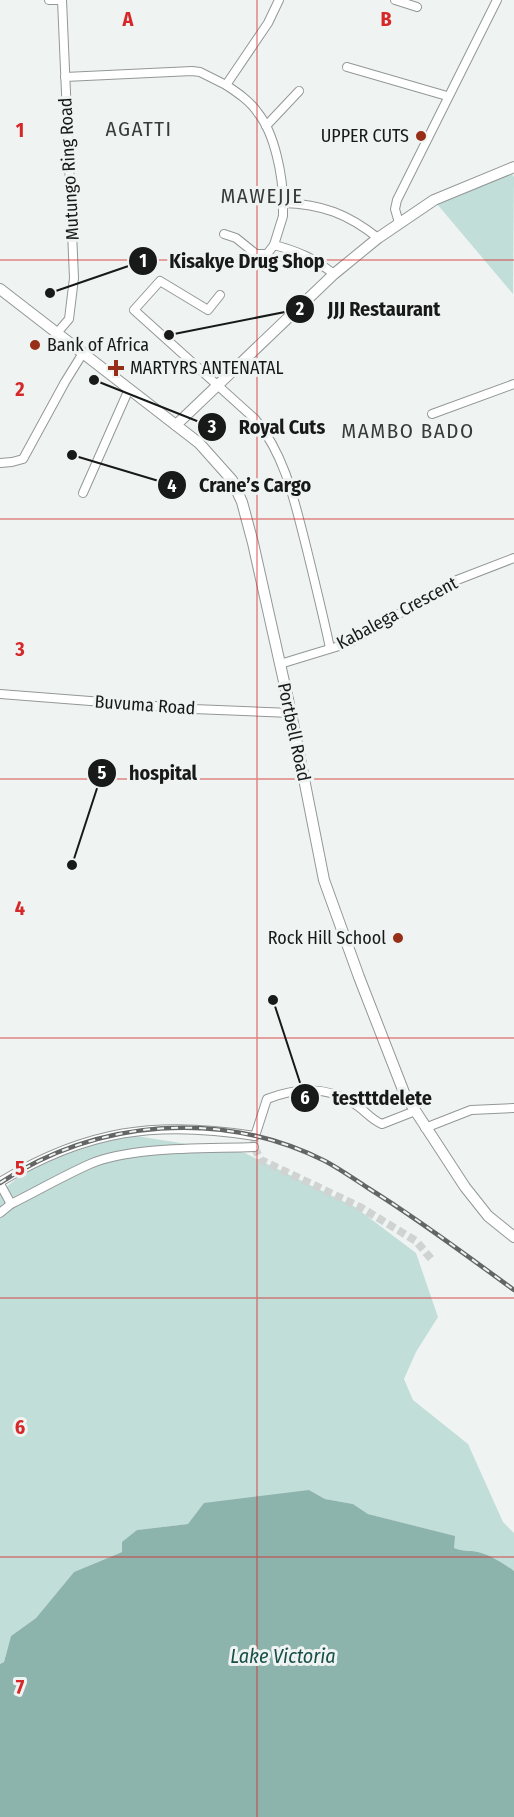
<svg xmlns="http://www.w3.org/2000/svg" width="514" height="1817" viewBox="0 0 514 1817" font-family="'Fira Sans Condensed',sans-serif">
<rect width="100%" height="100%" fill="#eff4f3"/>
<g fill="#c2ded9">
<polygon points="510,171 514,177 513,294 437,204"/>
<path d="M117 1133 245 1153 355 1207 416 1253 438 1317 416 1352 404 1379 413 1400 468 1444 503 1522 514 1533V1571C504 1564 490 1555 478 1552 469 1550 464 1552 454 1548V1536L368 1514 353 1504 325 1499 309 1490 188 1524 137 1530 122 1552 74 1572 36 1618 11 1636 4 1662 0 1664V1192L30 1168Z"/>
</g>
<path fill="#8db3ad" d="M309 1490 325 1499 353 1504 368 1514 455 1536 454 1548C464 1552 470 1550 478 1552 491 1555 504 1564 514 1571V1817H0V1664L4 1662 11 1636 36 1618 74 1572 122 1552V1542L137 1530 188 1524 204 1503Z"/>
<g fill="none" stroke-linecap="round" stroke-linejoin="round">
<polyline stroke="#cfd3d2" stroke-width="8" stroke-dasharray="8 4" stroke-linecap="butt" points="255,1136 254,1147 261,1160 360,1207 416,1241 433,1261"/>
<defs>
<g id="minor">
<polyline points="49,0 62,0"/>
<polyline points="395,0 417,7"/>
<polyline points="347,67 447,96"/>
<polyline points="65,77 192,71 200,72 226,85 268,23 279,0"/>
<path d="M226 85C238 93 250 101 258 113 275 134 283 177 283 203 322 204 348 214 378 238"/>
<polyline points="266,126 299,91"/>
<path d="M283 203V216L274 245C298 251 315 259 334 274"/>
<polyline points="399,223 395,209 397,200 497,0"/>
<polyline points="224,234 236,238 256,254 267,254 274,245"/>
<path d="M220 295 208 310 160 281 134 310 255 419C286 456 295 504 307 550 315 583 323 615 330 648"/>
<polyline points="57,333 69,319 74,278 62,0"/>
<polyline points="432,414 514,384"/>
<polyline points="0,463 12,462 23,459 65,382 83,353"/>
<polyline points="83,493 129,389"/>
<polyline points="280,664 349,643 457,580 514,558"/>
<polyline points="0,694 193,709 291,713"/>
<polyline points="425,1128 471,1110 514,1108"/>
<path d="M0 1182C86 1130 156 1120 255 1136L267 1099C298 1087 331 1086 359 1107 367 1113 372 1120 382 1124L415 1111"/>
<polyline points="0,1184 11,1204"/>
<path d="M0 1213 11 1204C37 1191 63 1176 90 1164 133 1146 206 1149 254 1147"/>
</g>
<g id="secondary">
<polyline points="0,289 199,443 232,480 242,502 253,543 291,713 324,880 359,977 405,1095 465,1187 488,1216 514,1237"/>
<polyline points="176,425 334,274 378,238 434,200 514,167"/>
</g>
</defs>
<use href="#minor" stroke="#939797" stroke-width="10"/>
<use href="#secondary" stroke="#939797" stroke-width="12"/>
<use href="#minor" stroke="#fff" stroke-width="8"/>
<use href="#secondary" stroke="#fff" stroke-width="10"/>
<defs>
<path id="rail" d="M0 1183C97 1119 221 1109 325 1161 340 1169 354 1179 368 1188 418 1219 466 1255 514 1290"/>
</defs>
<use href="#rail" stroke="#636665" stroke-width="4.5"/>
<use href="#rail" stroke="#eff4f3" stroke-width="2" stroke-dasharray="7" stroke-linecap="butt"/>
</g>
<path fill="none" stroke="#d62828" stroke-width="1.5" stroke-opacity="0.55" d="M257 0V1817M0 260H514M0 519H514M0 779H514M0 1038H514M0 1298H514M0 1557H514"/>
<g fill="#972e17" stroke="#eff4f3" stroke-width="2">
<circle cx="421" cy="136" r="6"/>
<circle cx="35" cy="345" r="6"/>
<path d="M113 359h6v6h6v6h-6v6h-6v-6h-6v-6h6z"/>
<circle cx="398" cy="938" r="6"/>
</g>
<g text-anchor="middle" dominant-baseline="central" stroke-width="6" stroke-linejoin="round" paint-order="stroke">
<g font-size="18" fill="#181919" stroke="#eff4f3" text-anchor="end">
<text x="409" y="136">UPPER CUTS</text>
<text x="47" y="345" text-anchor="start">Bank of Africa</text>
<text x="130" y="368" text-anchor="start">MARTYRS ANTENATAL</text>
<text x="386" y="938">Rock Hill School</text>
</g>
<g font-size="18" fill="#181919" stroke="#eff4f3">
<text transform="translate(69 169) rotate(-93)">Mutungo Ring Road</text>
<text transform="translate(397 613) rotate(-28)">Kabalega Crescent</text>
<text transform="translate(145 705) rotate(4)">Buvuma Road</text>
<text transform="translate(294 732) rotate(78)">Portbell Road</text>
</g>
<g font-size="20" font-style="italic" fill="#184f48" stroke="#eff4f3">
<text x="283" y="1656">Lake Victoria</text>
</g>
<g font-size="21" letter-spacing="1.5" fill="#383b3a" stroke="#eff4f3">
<text x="139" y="129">AGATTI</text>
<text x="262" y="196">MAWEJJE</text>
<text x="408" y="431">MAMBO BADO</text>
</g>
</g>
<g font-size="20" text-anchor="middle" font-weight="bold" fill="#d62828" stroke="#eff4f3" stroke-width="6" stroke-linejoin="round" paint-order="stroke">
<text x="128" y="26">A</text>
<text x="386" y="26">B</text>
<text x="20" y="137">1</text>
<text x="20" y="396">2</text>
<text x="20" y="656">3</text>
<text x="20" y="915">4</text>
<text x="20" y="1175">5</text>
<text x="20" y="1434">6</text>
<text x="20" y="1694">7</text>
</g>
<path fill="none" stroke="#181919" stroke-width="2" d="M50 293L143 261M169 335L300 309M94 380L212 427M72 455L172 485M72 865L102 773M273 1000L305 1098"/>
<g fill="#181919" stroke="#eff4f3" stroke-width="2">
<circle cx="50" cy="293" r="6"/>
<circle cx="169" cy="335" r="6"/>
<circle cx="94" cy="380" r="6"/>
<circle cx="72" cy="455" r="6"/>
<circle cx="72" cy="865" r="6"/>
<circle cx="273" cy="1000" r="6"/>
<circle cx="143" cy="261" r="15"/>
<circle cx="300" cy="309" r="15"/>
<circle cx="212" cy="427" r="15"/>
<circle cx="172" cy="485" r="15"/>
<circle cx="102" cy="773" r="15"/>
<circle cx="305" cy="1098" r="15"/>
</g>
<g font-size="18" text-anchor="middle" font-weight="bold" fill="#fff">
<text x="143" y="267">1</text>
<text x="300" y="315">2</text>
<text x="212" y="433">3</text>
<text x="172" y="492">4</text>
<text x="102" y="779">5</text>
<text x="305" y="1104">6</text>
</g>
<g font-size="20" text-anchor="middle" font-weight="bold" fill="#181919" stroke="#eff4f3" stroke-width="6" stroke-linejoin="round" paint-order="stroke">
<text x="247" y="268">Kisakye Drug Shop</text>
<text x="384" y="316">JJJ Restaurant</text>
<text x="282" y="434">Royal Cuts</text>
<text x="255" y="492">Crane’s Cargo</text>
<text x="163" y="780">hospital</text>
<text x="382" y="1105">testttdelete</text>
</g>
</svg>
